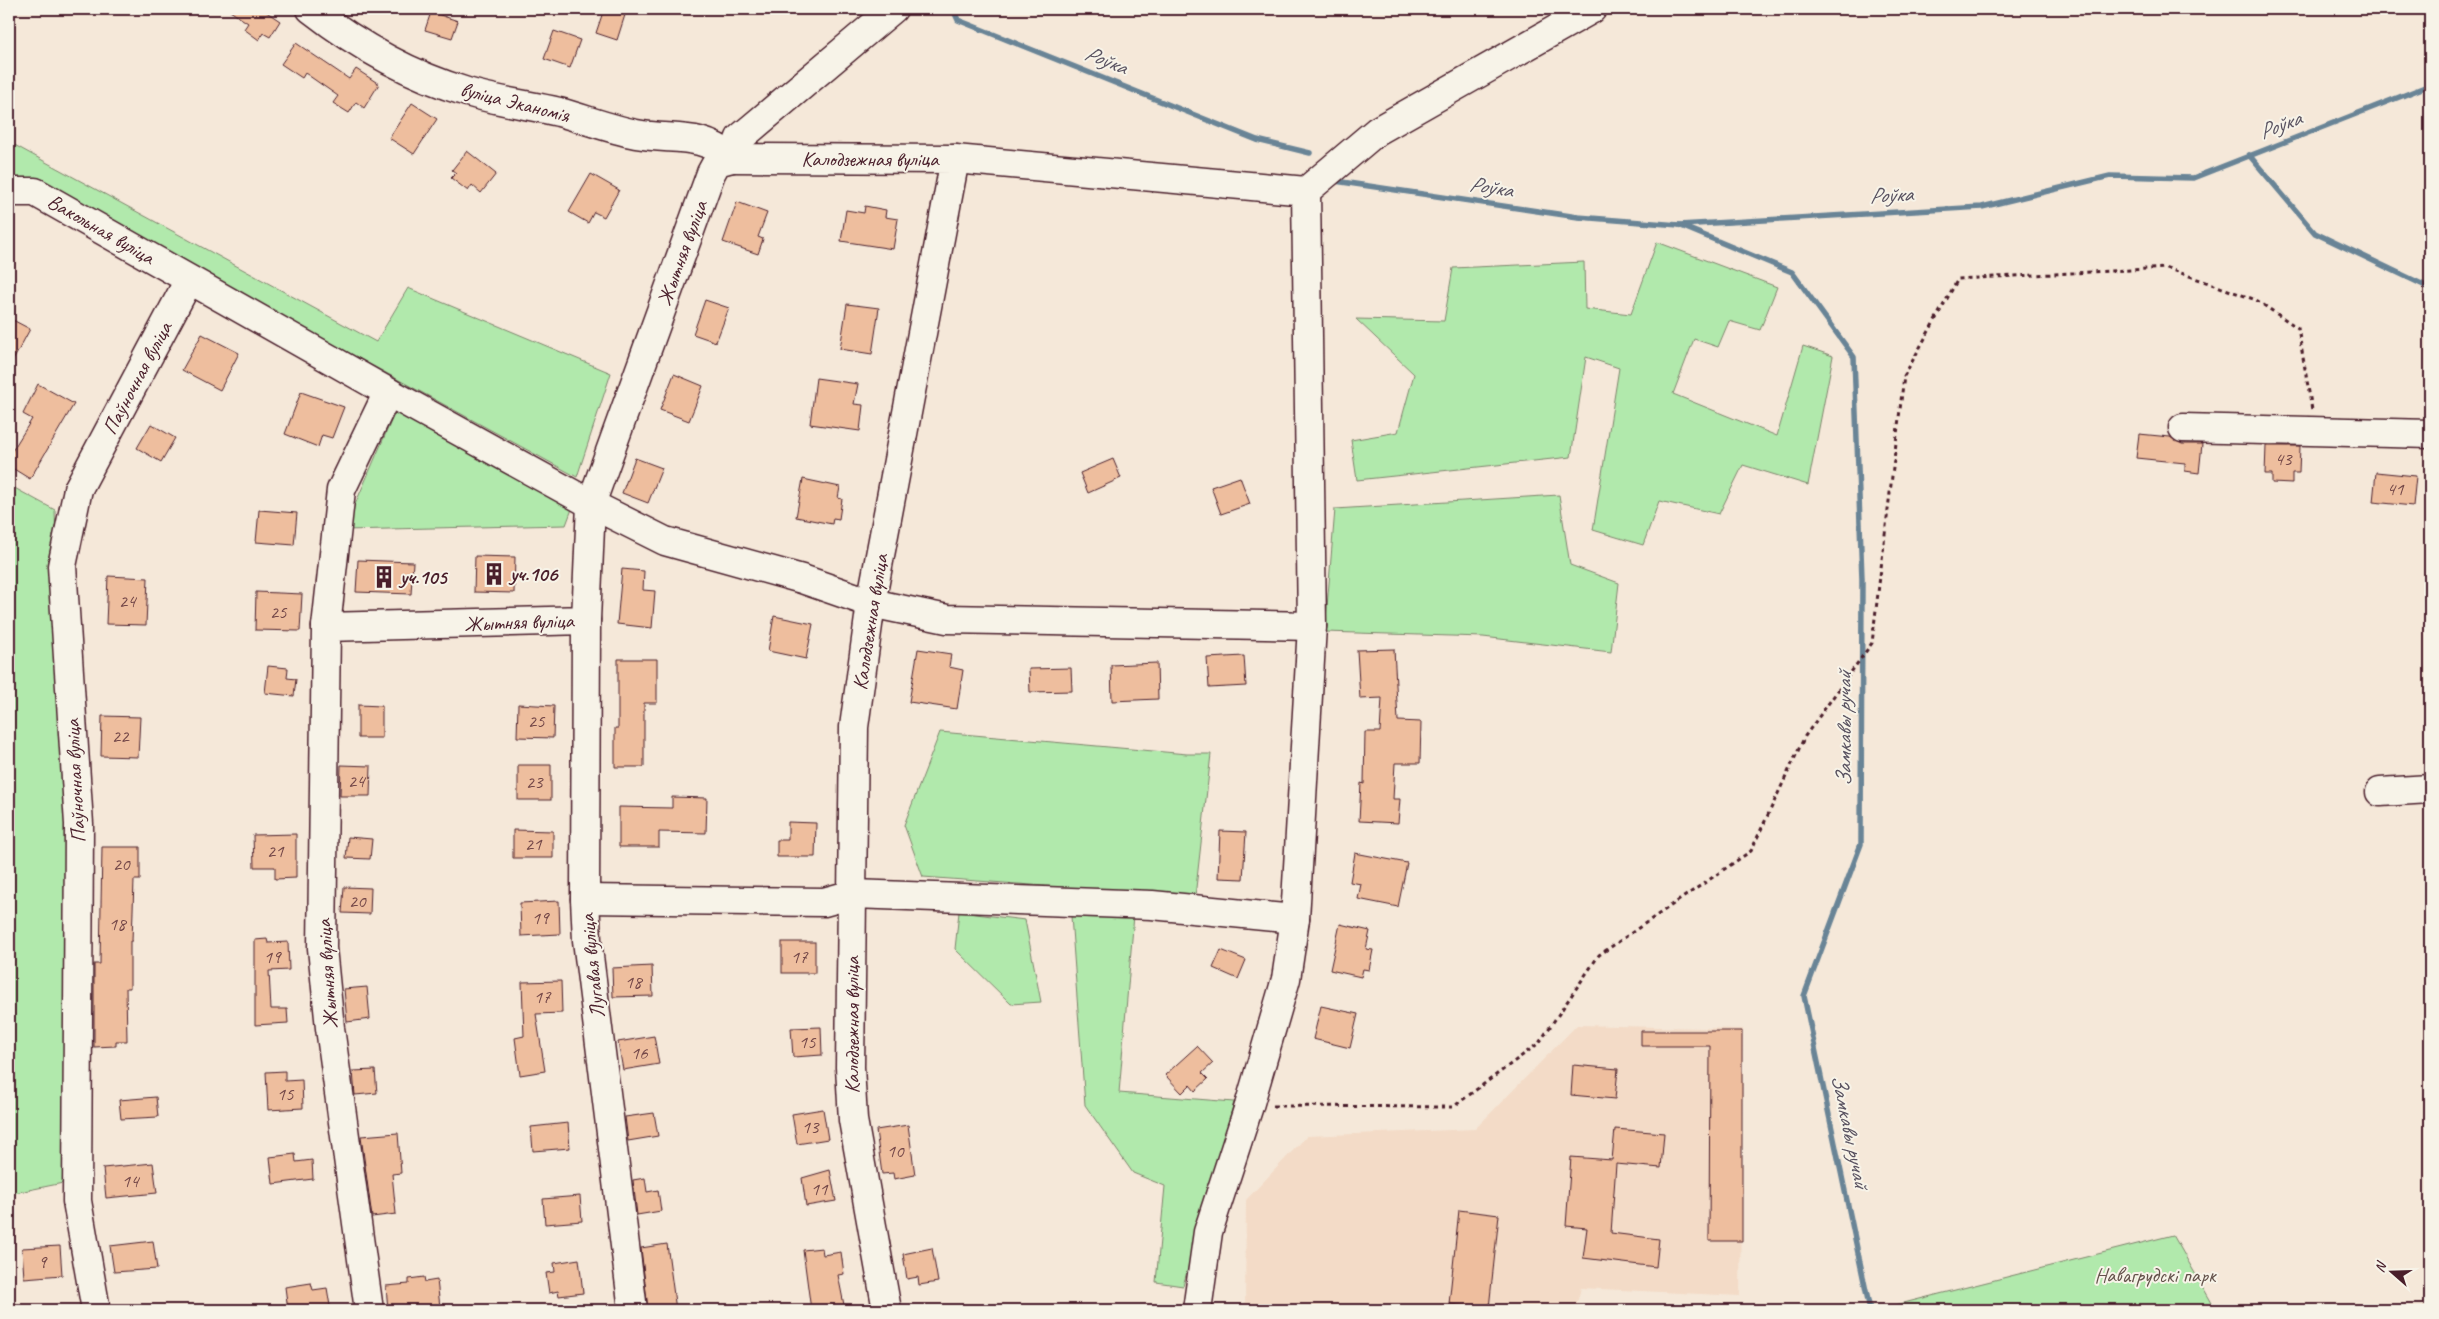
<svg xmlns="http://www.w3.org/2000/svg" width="2439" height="1319" viewBox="0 0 2439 1319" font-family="Caveat,sans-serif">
<rect width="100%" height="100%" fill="#f5e8d9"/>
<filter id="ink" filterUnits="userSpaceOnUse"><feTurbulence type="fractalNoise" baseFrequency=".02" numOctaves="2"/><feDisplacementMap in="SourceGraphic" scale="10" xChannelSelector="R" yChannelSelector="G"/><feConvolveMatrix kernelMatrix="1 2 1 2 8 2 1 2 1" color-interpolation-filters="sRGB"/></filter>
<g filter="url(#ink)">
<polygon fill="#f3dbc7" points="1577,1025 1743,1029 1740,1296 1581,1288 1575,1310 1245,1310 1246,1200 1307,1136 1475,1129"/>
<g fill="#b1e9ac" stroke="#7e846c">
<polygon points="9,142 376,342 408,288 611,373 577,477 37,183 9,179"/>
<polygon points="1657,242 1777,287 1760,330 1729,321 1718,347 1694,339 1673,394 1777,436 1803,346 1833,356 1808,485 1743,465 1719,514 1659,501 1643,545 1593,530 1619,368 1586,357 1571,457 1357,480 1351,440 1398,432 1414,374 1356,319 1444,321 1453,268 1584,262 1585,309 1631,314"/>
<polygon points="395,412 572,509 566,525 344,530"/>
<polygon points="9,485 55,510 63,797 67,871 68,1182 9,1194"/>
<polygon points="1559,495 1570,565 1619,583 1611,652 1483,637 1325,632 1335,509"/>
<polygon points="940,732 1187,754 1211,754 1195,897 923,877 904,825"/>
<polygon points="959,912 1025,920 1041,1002 1011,1004 955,949"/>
<polygon points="1134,915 1119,1093 1234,1102 1183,1286 1156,1282 1165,1186 1133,1173 1085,1105 1071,916"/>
<polygon points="2173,1235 2216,1310 1876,1310"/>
</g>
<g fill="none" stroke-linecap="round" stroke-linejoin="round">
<g stroke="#698496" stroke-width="5.5">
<polyline points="953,9 958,20 1257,140 1310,153"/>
<polyline points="2249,155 2315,233 2430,288"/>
<polyline points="1335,181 1578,217 1679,225 1982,207 2110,176 2193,178 2430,85"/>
<polyline points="1679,225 1792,272 1854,357 1862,579 1861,844 1804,996 1870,1310"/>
</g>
</g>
<g fill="#eebe9e" stroke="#4a1f2b">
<polygon points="227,9 262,9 280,21 270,37 263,33 259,40 244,29 248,23"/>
<polygon points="604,9 625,15 617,40 596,33"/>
<polygon points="431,12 458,21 452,38 425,30"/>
<polygon points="554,31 580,40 570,68 544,59"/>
<polygon points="296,43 349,79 356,69 379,84 364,108 356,102 349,113 333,103 338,96 305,73 302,78 281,64"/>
<polygon points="412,103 437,119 414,154 389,138"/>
<polygon points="467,151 496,174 481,193 472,185 468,191 451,178 456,173 452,170"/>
<polygon points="591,174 619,190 604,217 594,212 588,223 569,212"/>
<polygon points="737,202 767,213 758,237 763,239 758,254 723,242"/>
<polygon points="865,206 886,210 885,217 898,219 893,249 841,241 846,210 864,213"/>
<polygon points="705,300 729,308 716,342 693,334"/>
<polygon points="847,304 879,308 872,354 840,349"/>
<polygon points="9,318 30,329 9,368"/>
<polygon points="202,334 239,353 220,390 182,370"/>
<polygon points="674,374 703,386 689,421 660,410"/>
<polygon points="816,378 858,384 854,404 863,405 860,431 810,424"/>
<polygon points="38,384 74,404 30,479 9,466 9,456 32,419 23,414"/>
<polygon points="301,392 344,407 332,438 322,435 318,447 285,434"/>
<polygon points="151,424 175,438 161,462 137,448"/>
<polygon points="2139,434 2170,437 2182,444 2202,444 2199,473 2185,471 2185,463 2136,458"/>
<polygon points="2266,446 2300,446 2299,473 2292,473 2292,484 2272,483 2272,474 2265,474"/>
<polygon points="635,458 662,468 648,503 622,493"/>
<polygon points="1113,459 1121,478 1088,493 1080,473"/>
<polygon points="2376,472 2416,476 2413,506 2373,502"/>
<polygon points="1240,477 1250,504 1221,514 1211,487"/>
<polygon points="803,479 840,487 838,498 842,499 839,519 833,518 832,524 796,517"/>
<polygon points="259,510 297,513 294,545 256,542"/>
<polygon points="475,556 515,557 514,593 474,592"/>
<polygon points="358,560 413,562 411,594 356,592"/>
<polygon points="622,569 644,571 643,590 655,591 652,628 617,624"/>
<polygon points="108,576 148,578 146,625 106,624"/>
<polygon points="256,592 302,594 300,631 255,630"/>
<polygon points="774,616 813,624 806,659 768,651"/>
<polygon points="918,649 951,654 949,667 963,670 957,709 909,702"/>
<polygon points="1394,649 1398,721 1421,722 1420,763 1395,763 1393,799 1400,799 1398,823 1359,821 1361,783 1364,784 1365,732 1380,732 1382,698 1360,699 1357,650"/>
<polygon points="1244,656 1246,686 1209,688 1207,658"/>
<polygon points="618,659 657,659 657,703 644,703 644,767 615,767 615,728 618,728"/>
<polygon points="1157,663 1158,699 1112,701 1111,665"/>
<polygon points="268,666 288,668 287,678 296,679 294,696 265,693"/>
<polygon points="1071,668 1072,691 1030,692 1029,669"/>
<polygon points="518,704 554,706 553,738 517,737"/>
<polygon points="358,705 382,706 382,738 358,738"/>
<polygon points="102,716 140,717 138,757 101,756"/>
<polygon points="341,765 371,766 370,796 340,796"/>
<rect x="518" y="765" width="33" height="35"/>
<polygon points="672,797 707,798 706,833 659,832 659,847 619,847 619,807 672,808"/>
<polygon points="788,822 816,823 815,857 777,857 777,840 788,840"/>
<polygon points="513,830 553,831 553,858 513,858"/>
<polygon points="1220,831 1246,832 1243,879 1218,878"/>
<polygon points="296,834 296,878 275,879 275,867 254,867 253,835"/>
<polygon points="348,837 372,839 370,859 346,858"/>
<polygon points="102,847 140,847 140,880 134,880 132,941 130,941 130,988 126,988 127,1041 116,1041 116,1046 94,1047 94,964 100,964"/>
<polygon points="1355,853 1407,863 1398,907 1358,899 1361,884 1350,882"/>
<polygon points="344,887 371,888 370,914 342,913"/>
<polygon points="559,901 560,934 521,936 520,903"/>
<polygon points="1340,924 1370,931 1366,949 1373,950 1369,970 1363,969 1361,977 1330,970"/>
<polygon points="267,939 268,943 288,942 289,970 269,971 271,1009 287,1009 288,1023 255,1025 255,940"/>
<rect x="782" y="942" width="33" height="31"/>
<polygon points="1221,950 1246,960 1238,979 1213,968"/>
<polygon points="652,966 653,996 613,997 612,968"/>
<polygon points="561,981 562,1013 536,1014 545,1071 520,1075 515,1038 524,1036 522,982"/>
<polygon points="367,987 370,1019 347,1022 344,989"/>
<polygon points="1321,1006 1358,1014 1350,1048 1313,1039"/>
<polygon points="821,1027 822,1055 793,1057 791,1028"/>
<polygon points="1641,1031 1742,1031 1742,1241 1709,1241 1710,1046 1641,1046"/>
<polygon points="654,1036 659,1064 623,1070 618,1042"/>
<polygon points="1197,1046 1213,1063 1202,1073 1208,1079 1195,1091 1190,1085 1182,1093 1165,1075"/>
<polygon points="1573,1065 1618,1069 1615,1099 1571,1095"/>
<polygon points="375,1070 377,1093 355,1095 353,1071"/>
<polygon points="285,1071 285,1081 302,1080 303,1108 268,1110 266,1072"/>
<polygon points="156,1097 158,1117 121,1119 119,1100"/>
<polygon points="823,1109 828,1139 797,1144 792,1114"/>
<polygon points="654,1113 658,1136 628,1141 625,1117"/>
<polygon points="568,1123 570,1148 533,1151 531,1127"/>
<polygon points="908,1125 915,1175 894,1179 893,1173 882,1174 876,1130"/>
<polygon points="1615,1129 1664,1133 1661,1168 1616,1164 1611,1233 1659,1239 1656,1267 1583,1258 1587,1228 1566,1226 1571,1157 1612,1160"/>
<polygon points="398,1133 401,1173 392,1174 396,1214 372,1217 361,1136"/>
<polygon points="295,1154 296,1162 312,1160 313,1179 273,1184 270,1157"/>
<polygon points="153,1163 157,1193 106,1198 103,1168"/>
<polygon points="830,1170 836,1201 806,1206 802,1178"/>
<polygon points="645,1178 647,1192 658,1190 661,1211 637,1215 633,1180"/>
<polygon points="580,1196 582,1221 545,1224 543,1199"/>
<polygon points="1459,1210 1499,1215 1489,1308 1449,1304"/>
<polygon points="153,1241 157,1269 114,1272 110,1246"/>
<polygon points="667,1244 676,1310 648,1310 641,1248"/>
<polygon points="60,1246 62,1275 24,1278 22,1248"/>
<polygon points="822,1248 823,1255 841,1252 844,1274 838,1275 845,1310 811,1310 803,1250"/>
<polygon points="932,1248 938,1282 919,1285 918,1277 907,1279 903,1254"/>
<polygon points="579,1259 583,1293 559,1296 558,1291 549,1293 546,1273 555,1272 554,1263"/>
<polygon points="424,1277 425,1282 437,1280 440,1307 388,1310 386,1286 409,1284 409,1279"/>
<polygon points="311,1283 313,1290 327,1288 330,1306 288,1310 285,1287"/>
</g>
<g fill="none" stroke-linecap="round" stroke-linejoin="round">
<defs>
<g id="minor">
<path d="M311 9C357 45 410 75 467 92 497 101 529 105 559 112 585 119 610 129 636 134 675 141 698 131 732 158L955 159 871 603 854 727 850 1067 853 1120 887 1310"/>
<polyline points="955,159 1306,191 1377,131 1592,9"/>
<polyline points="9,192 35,192 388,392 591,504 665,541 802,579 871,603 947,619 1312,626"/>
<polyline points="2183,428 2430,434"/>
<polyline points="586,620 585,899 587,940 633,1310"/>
<polyline points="326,627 341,490 388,392"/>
<polyline points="2380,792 2430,789"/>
<polyline points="585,899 824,902 853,894 1152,905 1295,919"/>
<polyline points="96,1310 77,1201 79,824 62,566 78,489 189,280"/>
<polyline points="369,1310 330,1028 322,948 326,627 586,620 591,504 711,173 717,162 732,158 740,138 893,9"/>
<polyline points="1197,1310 1208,1232 1249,1106 1286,979 1295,919 1312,626 1306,191"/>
</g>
</defs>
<use href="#minor" stroke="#4a1f2b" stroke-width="31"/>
<polyline stroke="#4a1f2b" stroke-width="3" stroke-dasharray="4 4" stroke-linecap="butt" points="1273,1106 1453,1107 1539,1043 1599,955 1751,851 1805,736 1872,643 1904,376 1958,279 2167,268 2256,300 2298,328 2312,410"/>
<use href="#minor" stroke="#f7f3e8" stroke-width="28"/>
</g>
</g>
<defs>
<symbol id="building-bare" viewBox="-9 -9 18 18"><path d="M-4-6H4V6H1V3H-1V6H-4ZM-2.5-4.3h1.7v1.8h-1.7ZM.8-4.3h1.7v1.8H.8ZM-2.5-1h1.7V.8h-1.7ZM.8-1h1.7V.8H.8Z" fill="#4a1f2b" stroke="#f7f3e8" stroke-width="2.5" paint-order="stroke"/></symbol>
</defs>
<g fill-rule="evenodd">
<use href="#building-bare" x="478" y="558" width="32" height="32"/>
<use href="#building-bare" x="368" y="561" width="32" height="32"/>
</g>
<g text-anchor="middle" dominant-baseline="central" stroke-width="4" stroke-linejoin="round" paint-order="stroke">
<g font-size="19" fill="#734748">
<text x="2283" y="459">43</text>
<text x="2395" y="489">41</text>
<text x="127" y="601">24</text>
<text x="278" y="612">25</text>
<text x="536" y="721">25</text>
<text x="120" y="736">22</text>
<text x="356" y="781">24</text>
<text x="534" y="782">23</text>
<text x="533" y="844">21</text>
<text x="275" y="851">21</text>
<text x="121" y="864">20</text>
<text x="357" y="901">20</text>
<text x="540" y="918">19</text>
<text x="117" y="924">18</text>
<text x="272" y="957">19</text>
<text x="799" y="957">17</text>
<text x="633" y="982">18</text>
<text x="542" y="997">17</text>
<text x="807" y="1042">15</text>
<text x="639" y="1053">16</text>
<text x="285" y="1094">15</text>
<text x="810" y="1127">13</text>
<text x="895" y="1151">10</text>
<text x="130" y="1181">14</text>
<text x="819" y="1189">11</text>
<text x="42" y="1262">9</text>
</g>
<g font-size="21" fill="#4a1f2b" stroke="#f7f3e8">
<text transform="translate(515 102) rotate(14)">вуліца Эканомія</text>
<text x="870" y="159">Калодзежная вуліца</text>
<text transform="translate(101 229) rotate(30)">Вакольная вуліца</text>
<text transform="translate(682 253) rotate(-70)">Жытняя вуліца</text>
<text transform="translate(137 378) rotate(-62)">Паўночная вуліца</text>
<text transform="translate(519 622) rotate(-2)">Жытняя вуліца</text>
<text transform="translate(870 622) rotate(-81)">Калодзежная вуліца</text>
<text transform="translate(75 781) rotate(-93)">Паўночная вуліца</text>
<text transform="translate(592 966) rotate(-96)">Лугавая вуліца</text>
<text transform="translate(327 974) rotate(-94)">Жытняя вуліца</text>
<text transform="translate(852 1025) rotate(-90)">Калодзежная вуліца</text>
</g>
<g font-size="21" font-weight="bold" fill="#4a1f2b" stroke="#f7f3e8" text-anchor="start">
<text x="510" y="574">уч.106</text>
<text x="400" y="577">уч.105</text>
</g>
<g font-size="21" fill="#64524b" stroke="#f7f3e8">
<text x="2155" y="1275">Навагрудскі парк</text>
</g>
<g font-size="22" font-style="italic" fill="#595260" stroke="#f7f3e8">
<text transform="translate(1106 60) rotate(22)">Роўка</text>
<text transform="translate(2280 125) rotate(-21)">Роўка</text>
<text transform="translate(1491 187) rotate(9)">Роўка</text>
<text transform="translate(1891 195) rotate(-3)">Роўка</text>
<text transform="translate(1844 729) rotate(-90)">Замкавы ручай</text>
<text transform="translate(1850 1131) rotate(78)">Замкавы ручай</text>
</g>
</g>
<rect width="2439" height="1319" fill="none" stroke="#f7f3e8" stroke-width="30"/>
<rect x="15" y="15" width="2409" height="1289" fill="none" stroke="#4a1f2b" stroke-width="2" filter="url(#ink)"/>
<g transform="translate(2392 1272) rotate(290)" stroke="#f7f3e8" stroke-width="4" paint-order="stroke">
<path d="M0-4L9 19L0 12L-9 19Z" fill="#4a1f2b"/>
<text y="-8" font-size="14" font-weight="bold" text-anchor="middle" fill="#4a1f2b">N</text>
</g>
</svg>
